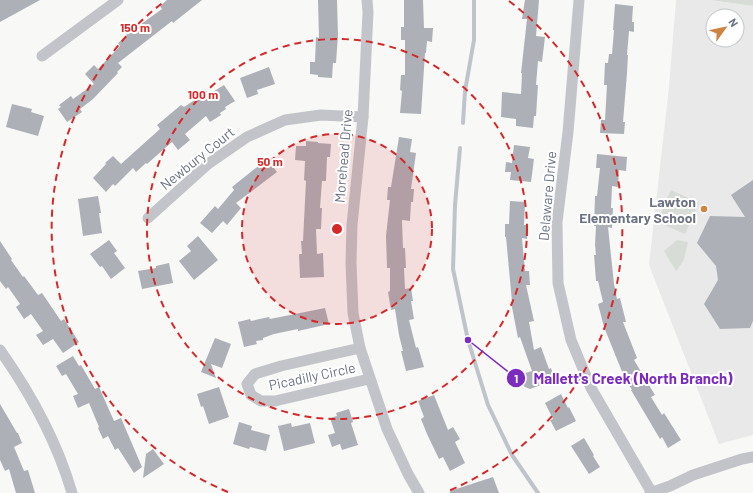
<svg xmlns="http://www.w3.org/2000/svg" width="753" height="493" viewBox="0 0 753 493" font-family="Barlow,sans-serif">
<rect width="100%" height="100%" fill="#f8f8f6"/>
<path fill="#e9e9e9" fill-rule="evenodd" d="M676 0H710L753 6V435L719 444 649 265 669 87ZM713 16H737V40H713Z"/>
<g fill="#d7ddd6">
<polygon points="710,0 753,0 753,6"/>
<polygon points="671,190 699,203 685,234 657,222"/>
<polygon points="677,240 688,242 684,260 676,271 664,251"/>
</g>
<g fill="none" stroke-linecap="round" stroke-linejoin="round">
<g stroke="#bec4ca" stroke-width="4">
<polyline points="463,123 465,91 474,40 474,0"/>
<polyline points="460,148 455,205 453,269 468,340 488,405 512,455 538,493"/>
</g>
</g>
<g fill="#adb0b7">
<polygon points="0,0 40,0 0,22"/>
<polygon points="167,0 202,0 173,23 172,21 118,63 122,67 117,72 118,73 93,99 80,109 82,112 67,122 58,109 61,107 59,105 71,96 73,99 94,84 85,74 94,65 98,69 120,46 118,43 127,36 126,35 162,9 160,6"/>
<polygon points="318,0 337,0 338,35 336,63 333,63 332,78 318,77 318,75 310,74 310,62 315,62 316,37 319,38"/>
<polygon points="404,0 423,0 424,28 433,28 432,42 427,41 426,53 425,53 421,114 400,113 402,91 400,90 401,75 405,75 405,40 401,40 401,27 404,27"/>
<polygon points="525,0 539,0 536,36 545,37 542,62 538,61 536,85 538,85 536,116 534,116 533,128 516,126 516,119 501,117 502,92 521,94 522,73 521,73 527,19 522,19"/>
<polygon points="615,4 633,6 632,22 634,22 634,32 629,31 627,55 628,55 627,73 623,122 625,122 624,134 600,133 601,120 605,120 607,85 604,85 605,63 608,63 609,54 612,54 614,30 613,30"/>
<polygon points="269,67 275,84 257,90 258,94 247,98 240,78"/>
<polygon points="224,85 235,101 225,107 226,109 220,113 221,115 210,122 206,116 185,134 190,140 178,150 172,142 147,164 146,163 136,172 133,168 115,186 113,184 106,192 93,178 106,164 105,163 113,156 121,164 160,129 157,125 181,105 184,107 207,92 208,95"/>
<polygon points="12,104 32,109 31,112 44,116 38,136 6,127"/>
<polygon points="399,137 412,139 410,152 416,153 411,189 414,189 413,202 411,202 410,221 402,220 403,248 405,248 406,268 404,268 405,289 411,288 413,301 411,301 414,319 409,320 416,348 418,347 424,367 406,371 401,351 403,351 399,335 395,309 391,310 388,292 390,291 390,268 387,268 386,236 390,200 387,200 388,187 391,187"/>
<polygon points="306,141 318,142 318,143 331,144 330,157 327,157 326,181 322,181 320,208 322,208 321,229 316,229 317,254 323,253 324,277 300,278 299,254 302,254 301,241 303,241 306,181 304,180 305,161 295,160 296,146 306,146"/>
<polygon points="514,145 530,147 528,158 534,159 531,182 510,180 511,172 505,172 506,162 512,163"/>
<polygon points="597,154 627,157 626,171 619,170 618,187 612,186 611,208 613,208 612,228 608,227 614,284 617,299 620,298 626,322 623,322 637,358 634,360 655,395 651,397 662,415 664,413 681,440 668,448 662,437 660,439 631,390 632,390 623,374 604,327 598,304 603,302 598,281 596,281 594,255 596,255 595,245 596,226 594,226 595,196 597,196 600,168 596,168"/>
<polygon points="267,159 277,172 236,203 241,208 227,225 223,221 212,233 200,223 215,206 218,209 234,190 232,187"/>
<polygon points="753,180 753,321 750,328 720,329 704,304 718,280 716,266 697,243 710,216 745,217 731,195"/>
<polygon points="98,196 101,213 99,213 102,233 83,236 78,199"/>
<polygon points="510,201 525,202 524,225 528,225 527,239 522,238 525,271 529,271 530,285 526,285 534,321 529,322 534,350 541,347 549,369 551,368 555,380 530,389 525,387 521,383 521,381 522,375 525,373 532,371 520,337 518,338 511,302 512,302 506,237 505,237 505,224 509,224"/>
<polygon points="198,236 218,260 194,280 179,261 191,251 187,246"/>
<polygon points="109,240 117,251 114,253 125,268 111,279 102,266 100,267 90,254"/>
<polygon points="0,241 12,259 11,260 23,277 24,276 38,295 42,293 61,321 64,319 79,342 63,353 53,339 43,345 36,335 43,331 31,314 24,319 16,307 20,304 8,287 6,289 0,281"/>
<polygon points="169,263 173,283 142,289 138,271 156,268 156,266"/>
<polygon points="325,308 329,324 298,331 298,329 274,334 263,338 263,340 256,341 257,344 244,347 238,322 250,319 251,321 269,317 270,319"/>
<polygon points="215,338 231,344 222,368 211,364 216,378 201,372"/>
<polygon points="73,356 79,366 81,365 95,389 99,387 114,421 121,418 142,467 134,473 118,448 115,450 108,436 103,439 98,428 99,427 89,403 78,408 73,396 78,394 66,374 62,376 56,366"/>
<polygon points="219,387 229,417 209,424 203,406 201,407 197,394"/>
<polygon points="561,394 568,408 569,407 576,421 556,431 550,420 553,419 545,403"/>
<polygon points="434,395 448,430 453,427 460,439 455,442 465,463 450,471 443,457 439,459 427,434 421,419 424,417 418,401"/>
<polygon points="0,404 17,433 18,433 22,443 14,447 24,471 28,470 35,493 16,493 9,469 5,471 0,460"/>
<polygon points="349,409 353,422 351,423 358,445 342,450 340,444 332,447 328,435 335,433 330,418 337,416 336,413"/>
<polygon points="239,422 252,426 251,430 270,435 266,451 250,447 249,449 233,444"/>
<polygon points="291,423 292,427 310,423 315,443 284,451 278,426"/>
<polygon points="584,438 594,455 593,456 600,467 589,474 571,446"/>
<polygon points="153,449 164,464 143,478 146,454"/>
<polygon points="493,477 499,493 450,493 450,491"/>
</g>
<g fill="none" stroke-linecap="round" stroke-linejoin="round">
<g stroke="#c2c4c9" stroke-width="11">
<polyline points="367,0 368,12 363,117 352,225 351,263 353,313 360,348 387,429 408,474 419,493"/>
<polyline points="579,0 568,132 557,222 558,283 571,340 591,388 652,493"/>
<polyline points="42,56 118,0"/>
<polyline points="148,218 208,164 247,137 285,120 321,115 363,117"/>
<polyline points="360,348 281,366 255,374 247,384 251,395 261,401 275,401 369,379"/>
<path d="M0 350C31 394 57 441 72 493"/>
<polyline points="650,493 670,486 693,475 742,459 753,457"/>
</g>
</g>
<circle cx="337" cy="229" r="95" fill="#d62828" fill-opacity=".12"/>
<g fill="none" stroke="#d62828" stroke-width="2" stroke-dasharray="7 5">
<circle cx="337" cy="229" r="95"/>
<circle cx="337" cy="229" r="190"/>
<path d="M228 492A285 285 0 0 1 165 1M509 1A285 285 0 0 1 446 492"/>
</g>
<circle fill="#ce8340" stroke="#fff" stroke-width="1.5" cx="704" cy="209" r="4"/>
<g text-anchor="middle" dominant-baseline="central" stroke-width="4" stroke-linejoin="round" paint-order="stroke">
<g font-size="14" fill="#6b7383" stroke="#fff">
<text transform="translate(343 156) rotate(-85)">Morehead Drive</text>
<text transform="translate(197 158) rotate(-39)">Newbury Court</text>
<text transform="translate(547 196) rotate(-85)">Delaware Drive</text>
<text transform="translate(312 376) rotate(-12)">Picadilly Circle</text>
</g>
<g font-size="14" font-weight="bold" fill="#6b7383" stroke="#fff" text-anchor="end">
<text x="696" y="201">Lawton<tspan x="696" dy="16">Elementary School</tspan></text>
</g>
</g>
<circle cx="337" cy="229" r="6" fill="#d62828" stroke="#fff" stroke-width="2"/>
<g font-size="12" text-anchor="middle" font-weight="bold" fill="#d62828" stroke="#fff" stroke-width="4" stroke-linejoin="round" paint-order="stroke">
<text x="135" y="32">150 m</text>
<text x="203" y="99">100 m</text>
<text x="270" y="166">50 m</text>
</g>
<path fill="none" stroke="#7b2cbf" stroke-width="1.5" d="M468 340L516 378"/>
<g fill="#7b2cbf" stroke="#fff" stroke-width="1.5">
<circle cx="468" cy="340" r="4"/>
<circle cx="516" cy="378" r="10"/>
</g>
<g font-size="12" text-anchor="middle" font-weight="bold" fill="#fff">
<text x="516" y="383">1</text>
</g>
<g font-size="15" text-anchor="middle" font-weight="bold" fill="#7b2cbf" stroke="#fff" stroke-width="4" stroke-linejoin="round" paint-order="stroke">
<text x="633" y="384">Mallett's Creek (North Branch)</text>
</g>
<g transform="translate(725 28) rotate(57)"><circle r="19" fill="#ffffff" stroke="#c4c7cd"/>
<path d="M0-3L7 15L0 10L-7 15Z" fill="#ce8340"/>
<text y="-6" font-size="11" font-weight="bold" text-anchor="middle" fill="#6b7383">N</text>
</g>
</svg>
